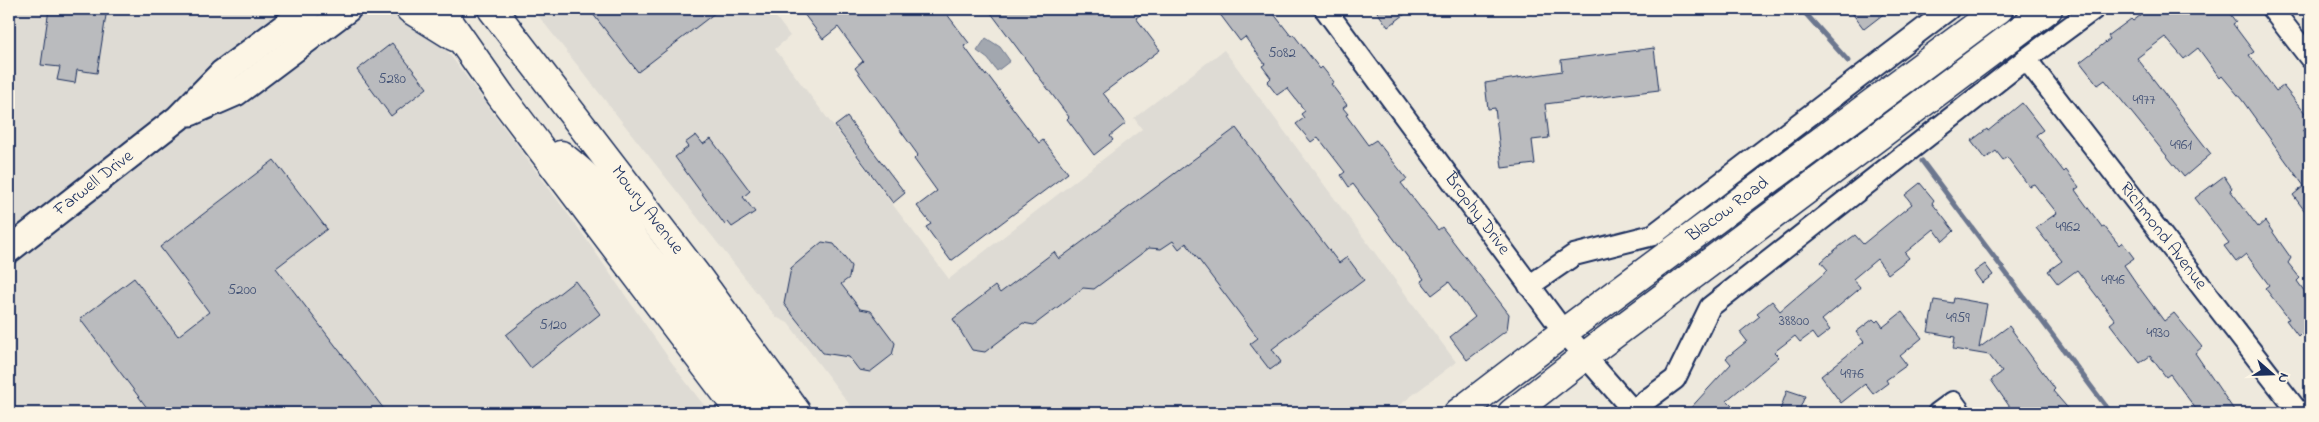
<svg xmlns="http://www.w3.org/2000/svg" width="2319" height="422" viewBox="0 0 2319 422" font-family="'Indie Flower',sans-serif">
<rect width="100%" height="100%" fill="#eee9dd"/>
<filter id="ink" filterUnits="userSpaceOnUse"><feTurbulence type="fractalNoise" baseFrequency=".02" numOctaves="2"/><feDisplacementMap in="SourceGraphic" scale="10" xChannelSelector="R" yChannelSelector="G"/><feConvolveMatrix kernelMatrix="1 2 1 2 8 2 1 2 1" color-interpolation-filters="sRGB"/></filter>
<g filter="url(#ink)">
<g fill="#dedbd4">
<polygon points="9,9 416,9 582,233 679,373 710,413 9,413"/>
<polygon points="533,9 770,9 790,36 775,49 949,279 1142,129 1134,118 1224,50 1456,362 1389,413 856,413 788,323 776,317"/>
</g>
<polygon fill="#a2a7af" stroke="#6c778f" points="986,38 1000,47 1010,61 997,71 988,59 977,51"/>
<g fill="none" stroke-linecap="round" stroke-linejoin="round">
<g stroke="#6c778f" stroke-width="5">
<polyline points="1799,9 1806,14 1848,61"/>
<polyline points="1922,161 2111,413"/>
</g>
</g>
<g fill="#babbbe" stroke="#1b2f5e">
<polygon points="49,9 107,9 97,73 77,70 75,83 57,80 60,67 41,65"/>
<polygon points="589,9 720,9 638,72"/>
<polygon points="800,9 943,9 969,43 964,46 986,76 987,74 1039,143 1043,140 1068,173 951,261 926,227 931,224 917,206 937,191 914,159 918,155 855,68 863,61 838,27 823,39"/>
<polygon points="988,9 1148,9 1136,18 1160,50 1103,93 1126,123 1110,136 1113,140 1094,155 1067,119 1069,117"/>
<polygon points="1216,9 1270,9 1291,36 1293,34 1320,69 1322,67 1334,82 1331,84 1347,105 1343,108 1348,114 1346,115 1368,145 1376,140 1407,179 1401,183 1422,210 1438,230 1442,227 1509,314 1507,330 1467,360 1450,337 1475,317 1449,282 1432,295 1421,281 1424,279 1353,184 1349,187 1341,175 1345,172 1318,137 1311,142 1296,124 1304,118 1301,114 1305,111 1287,88 1277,95 1267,82 1271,78 1262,66 1265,64 1245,37 1240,41"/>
<polygon points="1375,9 1412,9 1388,27"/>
<polygon points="1849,9 1890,9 1864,29"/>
<polygon points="2149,9 2226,9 2236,22 2233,24 2254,52 2249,55 2276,91 2283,86 2310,119 2310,124 2302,131 2310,141 2310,218 2293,195 2304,186 2242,100 2222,76 2220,78 2198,48 2184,59 2165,37 2137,58 2211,154 2184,177 2105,80 2098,85 2080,62 2110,39 2108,36 2131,19 2133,21"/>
<polygon points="392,43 427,88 391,116 357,70"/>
<polygon points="1654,48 1659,90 1545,104 1549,138 1532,140 1535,164 1502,168 1495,108 1488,109 1485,83 1562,71 1561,60"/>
<polygon points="2022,103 2043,130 2036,135 2064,172 2066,170 2079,187 2075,190 2102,227 2104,226 2119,245 2122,242 2134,258 2124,265 2141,290 2164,321 2174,313 2202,347 2195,353 2236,413 2199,413 2170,374 2166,377 2150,356 2140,363 2110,324 2115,320 2077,270 2058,284 2048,271 2062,261 2036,228 2057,213 2034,184 2029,186 2007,157 2003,160 1996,151 1985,159 1971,141 1987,129 1988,131"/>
<polygon points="847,117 905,193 893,203 835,126"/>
<polygon points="1236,128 1339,263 1347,257 1364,280 1272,349 1281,362 1270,370 1250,344 1258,338 1186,243 1179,249 1173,241 1161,249 1149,248 1094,289 1083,288 1034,325 1023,323 985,352 972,350 953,319 995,286 1000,293 1054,252 1059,259"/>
<polygon points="696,135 703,144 711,139 750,191 743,197 755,212 732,227 728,222 725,225 675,157 688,147 685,143"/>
<polygon points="274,160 327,229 276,268 387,413 151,413 80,319 134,278 178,336 209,312 160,247"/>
<polygon points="2224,176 2232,188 2230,190 2258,227 2265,221 2291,258 2288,263 2300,278 2297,281 2310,299 2310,345 2301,333 2298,336 2286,320 2289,319 2265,288 2269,285 2246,254 2236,262 2224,246 2229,243 2195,198"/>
<polygon points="1920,183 1934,200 1932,203 1954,231 1943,241 1934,229 1905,253 1909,258 1888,274 1877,259 1853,279 1860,287 1858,290 1822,320 1830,330 1817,340 1812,333 1800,342 1795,336 1774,352 1779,357 1727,400 1732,405 1725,413 1686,413 1731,364 1726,358 1747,341 1740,332 1760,316 1757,313 1772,301 1780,311 1828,270 1821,262 1836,249 1855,235 1863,244 1912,204 1905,195"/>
<polygon points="822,242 834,244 851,266 849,278 841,284 860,309 871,311 895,343 892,355 870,372 859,370 849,357 823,353 784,304 791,268"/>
<polygon points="1985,264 1993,275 1982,283 1974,272"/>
<polygon points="575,281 600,314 531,368 506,335"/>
<polygon points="1954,298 1987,304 1979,348 2009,326 2055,389 2053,391 2072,413 2014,413 1991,380 2002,372 1989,355 1953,349 1955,337 1928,332 1934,300 1953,303"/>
<polygon points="1902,312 1922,338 1900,356 1907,365 1886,380 1888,383 1873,394 1865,384 1841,403 1821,376 1864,342 1856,332 1873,319 1876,322 1878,320 1883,327"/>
<polygon points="1787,390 1805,396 1798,413 1779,413"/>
</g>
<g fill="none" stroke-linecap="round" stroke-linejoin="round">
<defs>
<g id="minor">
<path id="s1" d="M1325 9 1564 332 1635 413"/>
<polyline points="2272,9 2310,58"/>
<path id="s2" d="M2026 59 2299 413"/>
<polyline points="1529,286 1574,255 1653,235 1949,9"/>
<polyline points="1629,413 1675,379 1710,307 2026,59 2094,9"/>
<polyline points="1938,413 1953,402 1961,413"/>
</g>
<g id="tertiary">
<polyline points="190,113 236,93 348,9"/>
<path id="s3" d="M9 250 178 118 222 73 308 9"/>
</g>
<g id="secondary">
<path id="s4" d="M1458 413 1564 332 1999 9"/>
<polyline points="1512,413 1585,356 2048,9"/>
</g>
<g id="primary">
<polyline points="410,9 455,37"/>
<polyline points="440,9 501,96 741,413"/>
<path id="s5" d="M492 9 697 276 797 413"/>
<path d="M561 155C572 164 583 173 593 183 627 222 649 279 700 297L709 293"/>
<polyline points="669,298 685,303 692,308 765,403 776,413"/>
</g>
</defs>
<use href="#minor" stroke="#1b2f5e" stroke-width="24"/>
<use href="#tertiary" stroke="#1b2f5e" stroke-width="29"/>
<use href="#secondary" stroke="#1b2f5e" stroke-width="31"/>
<use href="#primary" stroke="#1b2f5e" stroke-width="31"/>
<use href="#minor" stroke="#fcf5e5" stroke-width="20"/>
<use href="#tertiary" stroke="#fcf5e5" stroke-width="25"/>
<use href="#secondary" stroke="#fcf5e5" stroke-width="28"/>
<use href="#primary" stroke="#fcf5e5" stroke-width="28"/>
</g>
</g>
<g text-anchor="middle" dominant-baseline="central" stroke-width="4" stroke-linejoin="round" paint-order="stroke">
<g font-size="15" fill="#435276">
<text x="1282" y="53">5082</text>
<text x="392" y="79">5280</text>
<text x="2144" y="100">4977</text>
<text x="2181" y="145">4961</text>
<text x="2068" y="227">4962</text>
<text x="2113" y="280">4946</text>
<text x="242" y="290">5200</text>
<text x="1958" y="318">4959</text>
<text x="1794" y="321">38800</text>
<text x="553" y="325">5120</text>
<text x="2158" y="333">4930</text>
<text x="1852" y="374">4976</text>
</g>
<g font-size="18" fill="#1b2f5e" stroke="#fcf5e5">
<text stroke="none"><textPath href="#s3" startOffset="108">Farwell Drive</textPath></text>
<text stroke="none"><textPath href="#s5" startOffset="254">Mowry Avenue</textPath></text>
<text stroke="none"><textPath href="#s4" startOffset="338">Blacow Road</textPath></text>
<text stroke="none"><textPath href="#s1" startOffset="255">Brophy Drive</textPath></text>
<text stroke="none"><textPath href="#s2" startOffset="224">Richmond Avenue</textPath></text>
</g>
</g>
<rect width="2319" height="422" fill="none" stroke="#fcf5e5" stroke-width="30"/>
<rect x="15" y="15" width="2289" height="392" fill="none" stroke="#1b2f5e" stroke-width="2" filter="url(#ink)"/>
<g transform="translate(2272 374) rotate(110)" stroke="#fcf5e5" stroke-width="4" paint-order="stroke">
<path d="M0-4L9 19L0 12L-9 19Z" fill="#1b2f5e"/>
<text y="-8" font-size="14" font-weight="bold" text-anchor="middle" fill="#1b2f5e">N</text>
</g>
</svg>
